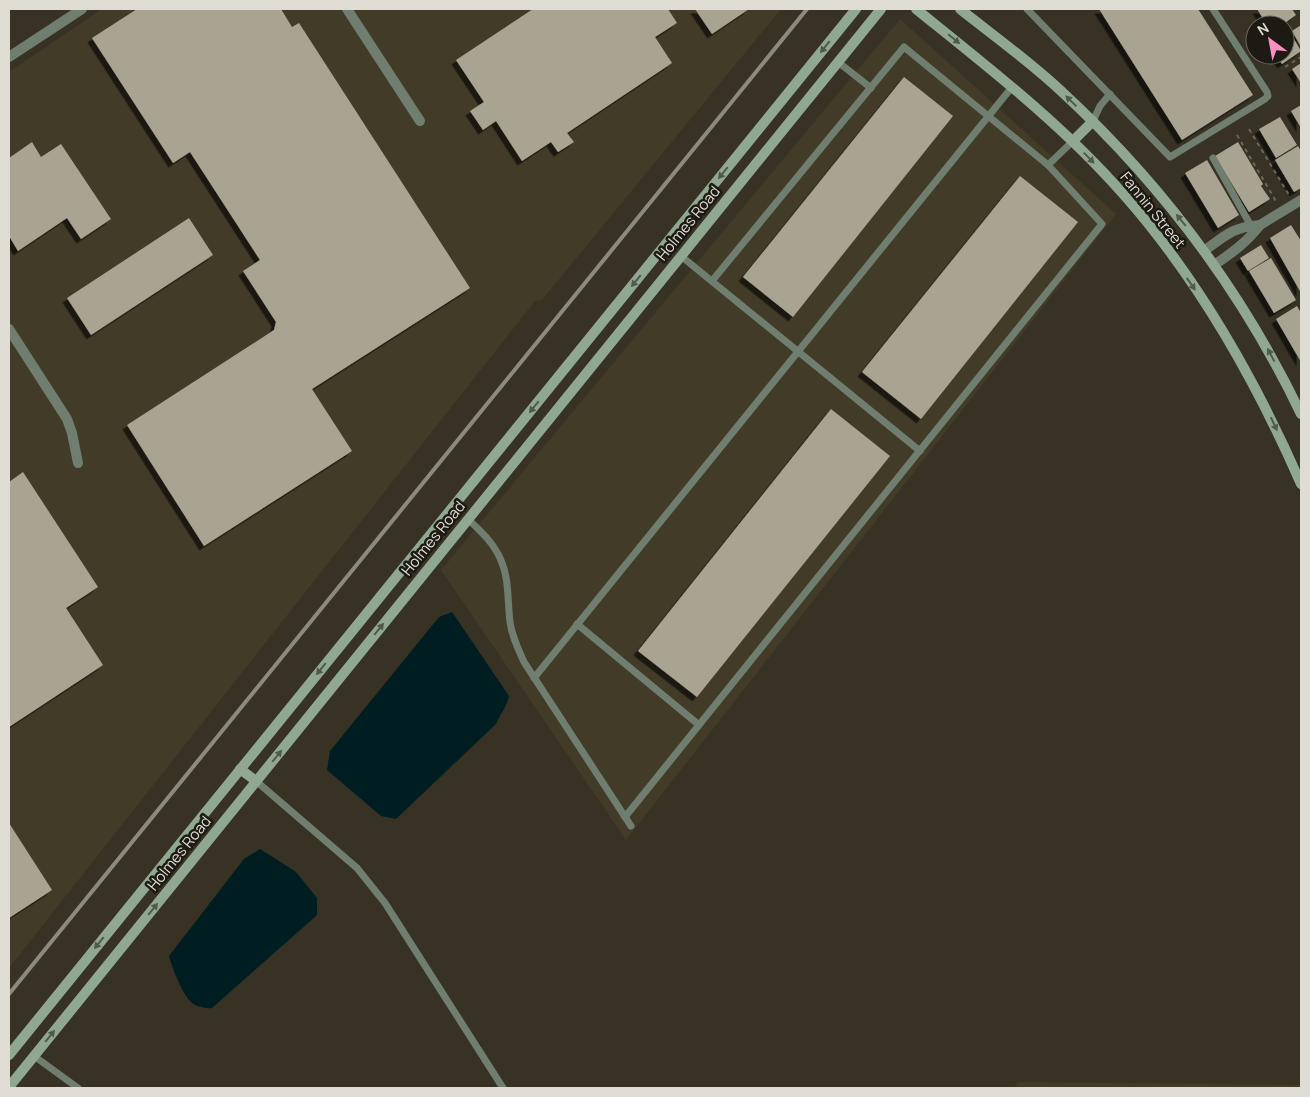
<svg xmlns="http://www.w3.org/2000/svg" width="1310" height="1097" viewBox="0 0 1310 1097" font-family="Manrope,sans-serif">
<defs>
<filter id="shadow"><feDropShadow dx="-4.5" dy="4.5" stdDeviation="0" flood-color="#0009"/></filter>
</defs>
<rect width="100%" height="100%" fill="#373223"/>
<g fill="#423b27">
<polygon points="102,9 781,9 542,300 535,301 9,968 9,72"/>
<polygon points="900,19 1116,214 626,840 441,570"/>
<polygon points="1018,1082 1301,1085 1301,1088 1014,1088"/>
</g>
<g fill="#001d22">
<path d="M452 612 509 696C507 707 500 714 496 724L396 819 381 816 327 770 330 751 439 617Z"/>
<path d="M260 849 296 872 317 898V915L212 1008C206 1009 194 1006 190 1001 182 992 172 968 169 956L244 859Z"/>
</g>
<g fill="#a9a492" filter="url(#shadow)">
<polygon points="137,9 281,9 292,27 299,23 470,288 312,389 352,451 204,546 127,425 274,330 276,322 243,271 260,260 190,152 173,163 92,38"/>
<polygon points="533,9 668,9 677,23 655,37 672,63 567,133 574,142 558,152 551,142 522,161 496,121 483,130 470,111 484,102 456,60"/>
<polygon points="695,9 749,9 712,34"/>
<polygon points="1099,9 1198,9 1253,95 1182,140"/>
<polygon points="1257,9 1292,9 1296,15 1282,25 1267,25"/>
<polygon points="1301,25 1301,47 1292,31"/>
<polygon points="1291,34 1301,51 1282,64 1276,55 1285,55 1285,38"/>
<polygon points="1301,63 1301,83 1292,69"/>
<polygon points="904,77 953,116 793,317 743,277"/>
<polygon points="1301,105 1301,128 1291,111"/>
<polygon points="1280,117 1297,145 1276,158 1259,129"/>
<polygon points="32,142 41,157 61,144 111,219 81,239 67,218 18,251 9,236 9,158"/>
<polygon points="1238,142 1263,184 1261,186 1270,199 1249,212 1215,156"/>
<polygon points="1298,146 1301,151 1301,188 1294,192 1275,160"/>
<polygon points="1207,160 1239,215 1218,228 1185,173"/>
<polygon points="1020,176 1078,222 921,419 862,372"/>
<polygon points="189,218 213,255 91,335 67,298"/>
<polygon points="1291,225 1301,241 1301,293 1270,238"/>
<polygon points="1261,245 1269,258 1248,271 1240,258"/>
<polygon points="1271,258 1296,300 1274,313 1249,271"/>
<polygon points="1297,306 1301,313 1301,362 1276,319"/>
<polygon points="831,409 890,456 697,697 638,651"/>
<polygon points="23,472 98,587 66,608 103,665 9,727 9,482"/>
<polygon points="9,823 52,890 9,918"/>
</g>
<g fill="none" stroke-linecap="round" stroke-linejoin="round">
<g stroke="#6a6659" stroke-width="2" stroke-dasharray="4 4" stroke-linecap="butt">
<polyline points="1285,67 1301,57"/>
<polyline points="1249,129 1289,195"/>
<polyline points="1237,135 1277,203"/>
</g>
<g stroke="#6f7e6f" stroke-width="7">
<polyline points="1027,9 1170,157 1265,99 1268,96 1267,92 1213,9"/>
<polyline points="838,62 871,88"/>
<polyline points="1093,121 1100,106 1110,94"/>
<polyline points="1213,158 1251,226"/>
<polyline points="1048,165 1073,141"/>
<polyline points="681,256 920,451"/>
<path d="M468 519C479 530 491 540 498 554 510 576 507 598 510 622 512 636 518 649 524 662L631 826"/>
<polyline points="577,624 699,725"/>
<polyline points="534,678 1012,87"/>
<polyline points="256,781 357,868 385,903 503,1088"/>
<polyline points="625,817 1102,224 1048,165 904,47 712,281"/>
<polyline points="34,1056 78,1088"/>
</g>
<g stroke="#6f7e6f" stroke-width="10">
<polyline points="347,9 420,121"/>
<polyline points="9,57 82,9"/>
<polyline points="1260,225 1301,200"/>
<path d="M1204 251C1226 235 1233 227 1260 225 1247 242 1232 253 1214 265"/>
<polyline points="9,329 67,419 72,433 78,463"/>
</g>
<g stroke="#90a891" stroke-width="10">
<path d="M916 9C988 67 1063 125 1124 195 1199 280 1256 381 1301 484"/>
<path d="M960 9C994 36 1029 61 1060 90 1161 183 1242 291 1301 414"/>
<polyline points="1073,141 1093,121"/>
<polyline points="240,769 256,781"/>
<polyline points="9,1055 856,9"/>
<polyline points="9,1087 881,9"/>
</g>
<polyline stroke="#8d897d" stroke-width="4" points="9,994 807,9"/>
</g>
<defs><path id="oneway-solid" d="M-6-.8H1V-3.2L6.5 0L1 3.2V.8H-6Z" transform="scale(1.25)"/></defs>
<g fill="#505a4c">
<use href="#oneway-solid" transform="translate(954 39) rotate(39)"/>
<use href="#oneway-solid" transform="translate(825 47) rotate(129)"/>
<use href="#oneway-solid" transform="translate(1071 101) rotate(-136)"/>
<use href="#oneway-solid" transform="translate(1089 158) rotate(46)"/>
<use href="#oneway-solid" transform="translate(723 173) rotate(129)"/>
<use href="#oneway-solid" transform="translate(1181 220) rotate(-129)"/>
<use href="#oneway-solid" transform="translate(636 281) rotate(129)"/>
<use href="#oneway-solid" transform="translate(1191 284) rotate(55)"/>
<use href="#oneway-solid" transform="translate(1271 355) rotate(-118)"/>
<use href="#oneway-solid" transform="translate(534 407) rotate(129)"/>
<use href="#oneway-solid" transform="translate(1274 424) rotate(65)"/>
<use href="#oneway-solid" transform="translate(379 629) rotate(-51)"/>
<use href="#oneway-solid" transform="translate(321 669) rotate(129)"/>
<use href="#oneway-solid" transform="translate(277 756) rotate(-51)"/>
<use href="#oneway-solid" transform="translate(153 909) rotate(-51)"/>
<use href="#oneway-solid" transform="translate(99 943) rotate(129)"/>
<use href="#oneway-solid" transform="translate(50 1036) rotate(-51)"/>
</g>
<g text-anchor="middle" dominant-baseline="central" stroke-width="5" stroke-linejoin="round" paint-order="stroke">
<g font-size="15" fill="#dfdcd3" stroke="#1c1a13">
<text transform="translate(1153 210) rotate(51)">Fannin Street</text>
<text transform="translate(688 223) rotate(-51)">Holmes Road</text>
<text transform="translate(433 538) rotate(-51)">Holmes Road</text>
<text transform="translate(179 853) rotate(-51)">Holmes Road</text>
</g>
</g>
<rect width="1310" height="1097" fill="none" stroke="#dfdcd3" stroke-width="20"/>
<g transform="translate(1270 40) rotate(328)"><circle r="24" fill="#1c1a13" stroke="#6a6860"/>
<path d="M0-4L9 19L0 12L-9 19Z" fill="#fb8fc3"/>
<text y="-8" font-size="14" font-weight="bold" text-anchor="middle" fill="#dfdcd3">N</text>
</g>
</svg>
